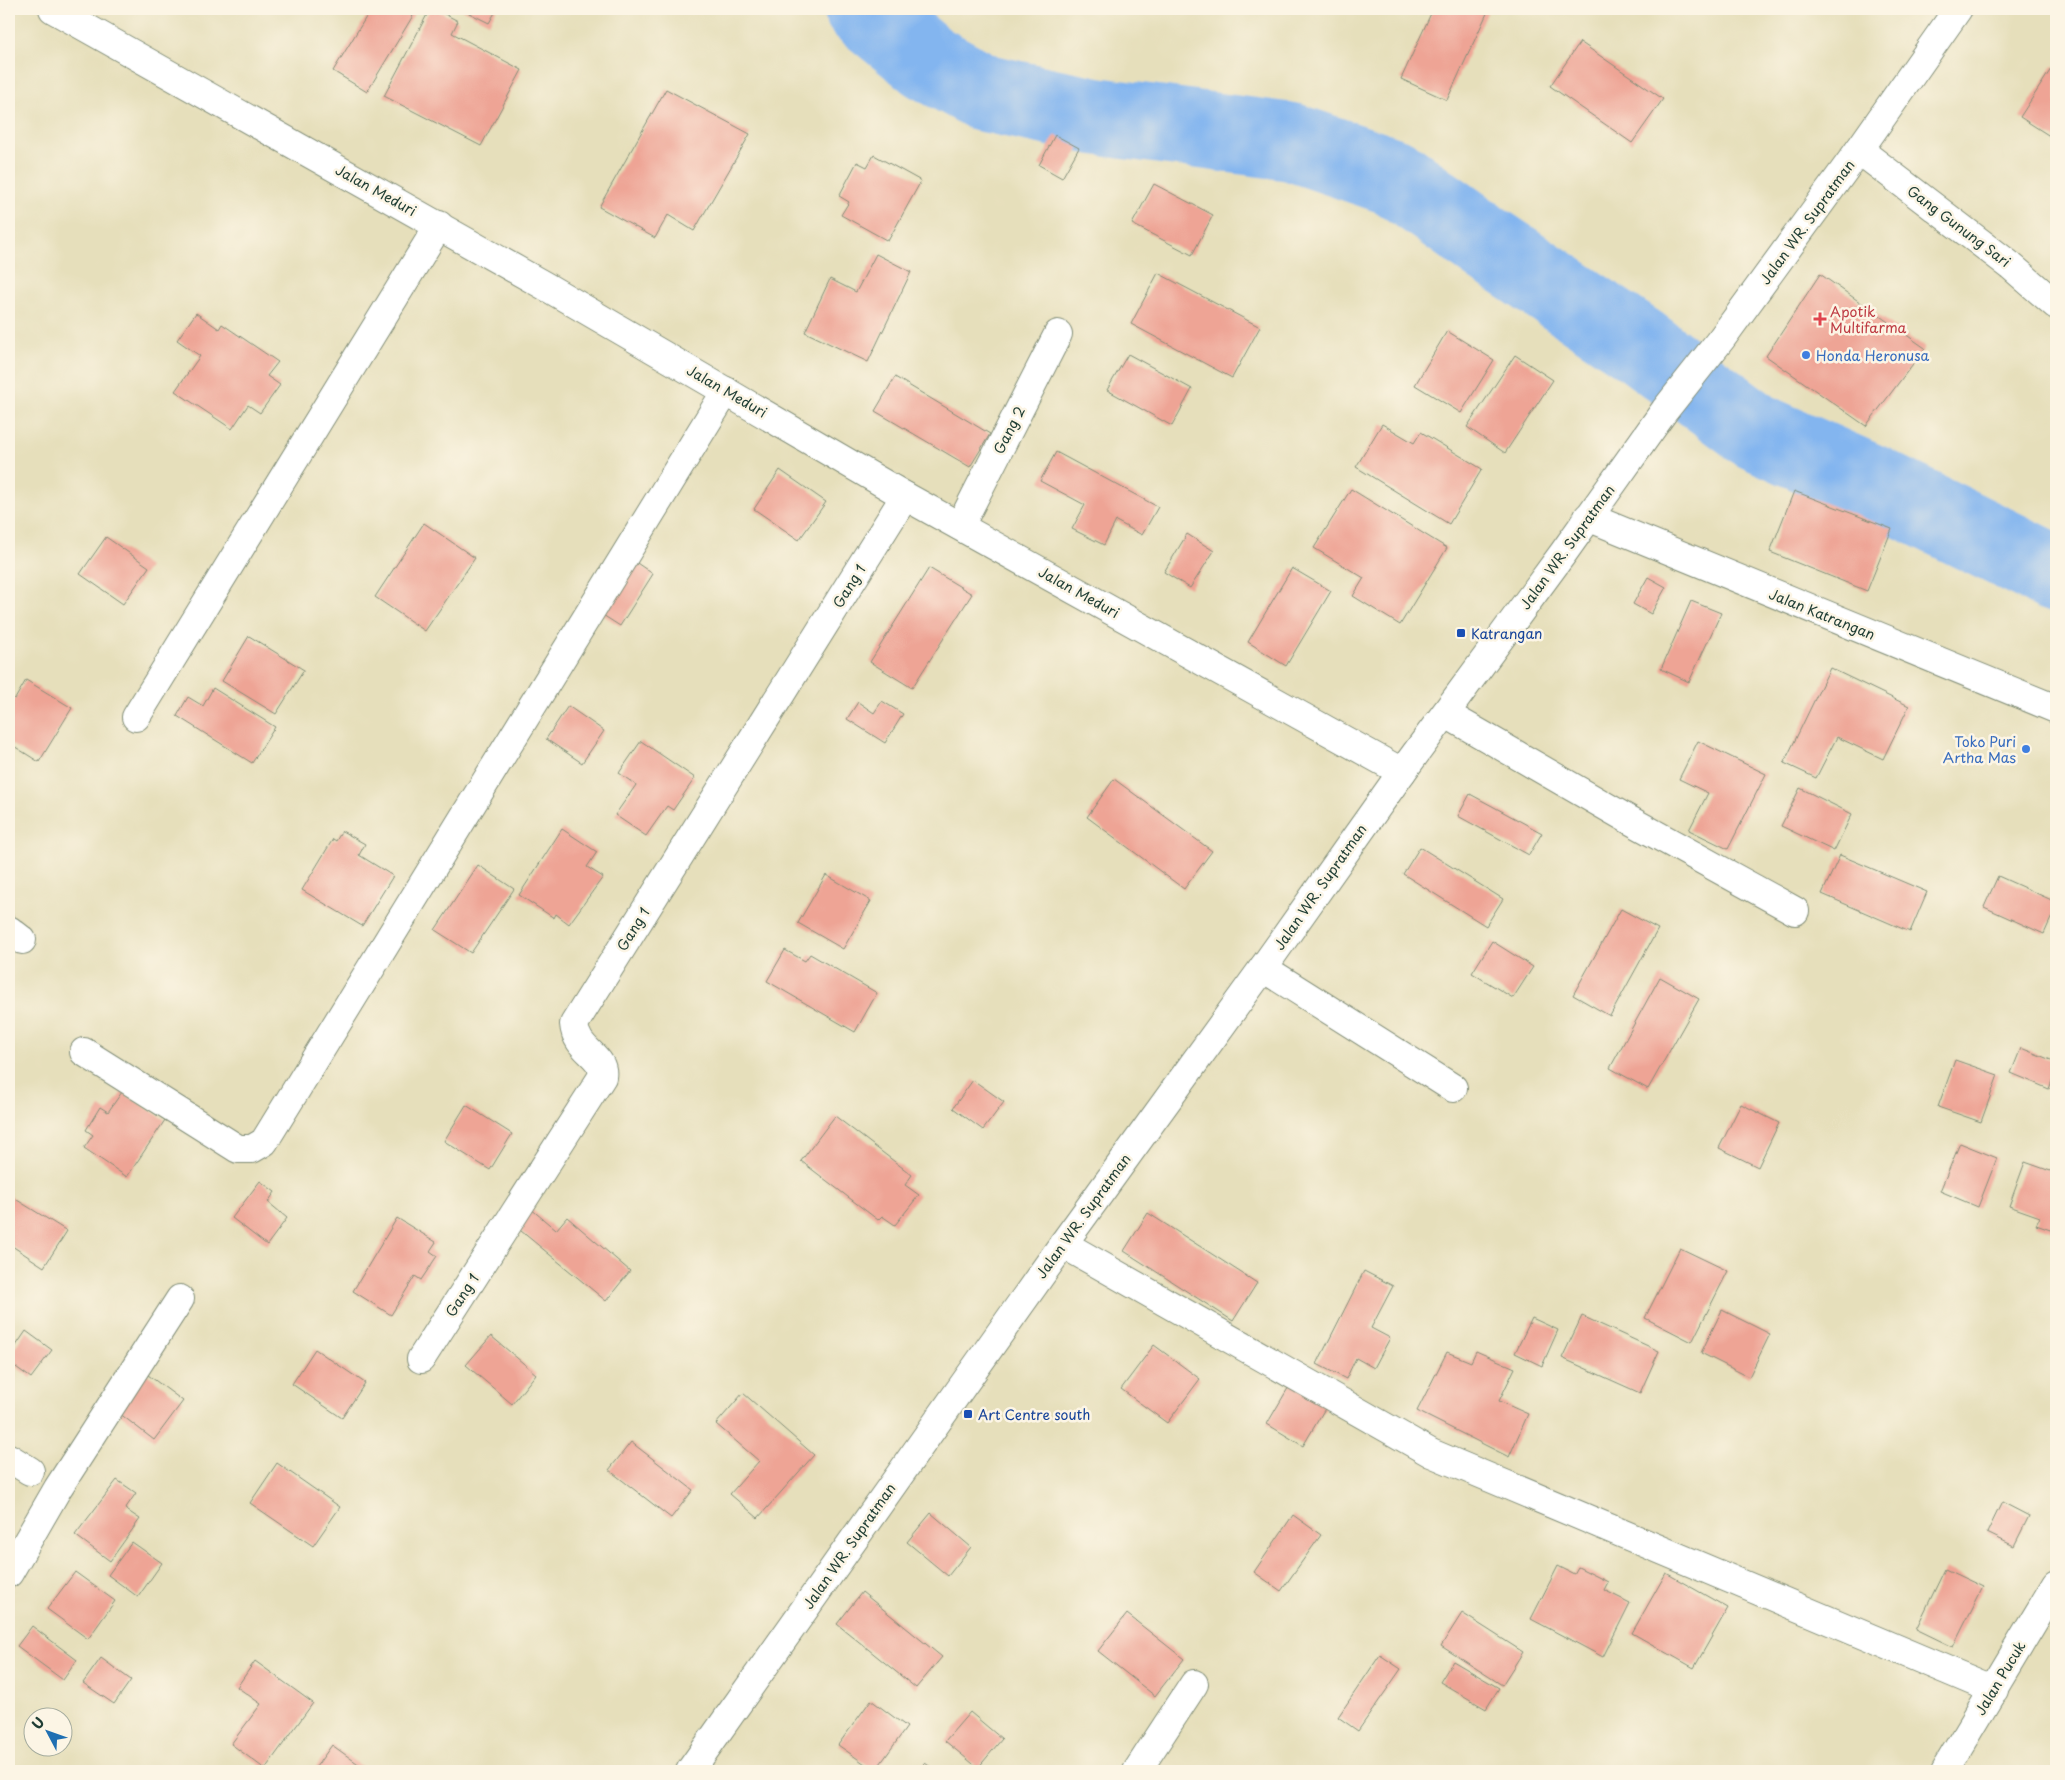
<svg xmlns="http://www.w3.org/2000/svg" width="2065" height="1780" viewBox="0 0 2065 1780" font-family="'Playpen Sans',sans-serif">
<rect width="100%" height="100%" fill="#fcf5e5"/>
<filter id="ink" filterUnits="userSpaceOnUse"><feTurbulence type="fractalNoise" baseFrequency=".02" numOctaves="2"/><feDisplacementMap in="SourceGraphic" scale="10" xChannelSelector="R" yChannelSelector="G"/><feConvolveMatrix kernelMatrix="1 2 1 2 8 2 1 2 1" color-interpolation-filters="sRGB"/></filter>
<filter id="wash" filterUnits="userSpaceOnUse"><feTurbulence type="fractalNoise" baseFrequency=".0096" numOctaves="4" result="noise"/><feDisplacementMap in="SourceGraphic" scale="20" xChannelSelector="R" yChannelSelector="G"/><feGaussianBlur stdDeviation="1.12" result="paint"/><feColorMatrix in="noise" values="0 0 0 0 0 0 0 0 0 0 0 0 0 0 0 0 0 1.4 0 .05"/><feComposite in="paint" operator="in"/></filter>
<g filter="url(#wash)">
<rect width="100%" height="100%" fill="#e6dfbb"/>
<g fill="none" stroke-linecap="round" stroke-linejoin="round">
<polyline stroke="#83b5ef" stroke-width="78" points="863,9 928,62 985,93 1095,116 1292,142 1394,177 1491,246 1641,346 1757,432 1869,482 2056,574"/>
</g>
<g id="blocks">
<g fill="#eea495">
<polygon points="371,9 417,9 367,92 333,71"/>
<polygon points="430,9 435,9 458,21 452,33 522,70 481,146 384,96"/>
<polygon points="461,9 497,9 489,23"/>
<polygon points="1433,9 1489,9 1447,100 1401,79"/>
<polygon points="1580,42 1663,99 1632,143 1550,86"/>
<polygon points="2053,66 2056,68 2056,140 2020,117"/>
<polygon points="666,89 750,134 694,231 668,215 655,238 599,207"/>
<polygon points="1055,135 1079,148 1062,178 1039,165"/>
<polygon points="874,155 921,181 888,241 841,215 849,202 839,196 857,162 867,167"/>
<polygon points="1154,184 1213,215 1192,255 1132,224"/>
<polygon points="876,254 911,272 868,362 805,332 830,279 856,292"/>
<polygon points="1158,273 1260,327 1232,378 1131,324"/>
<polygon points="1820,274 1925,348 1866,426 1766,356"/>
<polygon points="196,313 219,329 222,324 278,362 267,376 280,385 260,413 248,405 232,429 175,391 200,356 177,340"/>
<polygon points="1447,331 1494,360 1461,413 1415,385"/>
<polygon points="1128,354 1192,389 1172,426 1107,390"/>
<polygon points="1515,355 1553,380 1505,453 1467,427"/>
<polygon points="895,377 990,434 970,467 875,411"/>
<polygon points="1382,424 1414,443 1421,432 1482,469 1449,524 1356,467"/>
<polygon points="1056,452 1158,507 1142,535 1116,521 1104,545 1072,529 1085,505 1040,481"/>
<polygon points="780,470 826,502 799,540 754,509"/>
<polygon points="1351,489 1447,548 1400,625 1353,596 1364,578 1314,548"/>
<polygon points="1794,491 1892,529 1867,591 1770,552"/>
<polygon points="424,523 475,558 425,631 375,597"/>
<polygon points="1187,534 1214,551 1190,588 1164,572"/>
<polygon points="106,537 149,567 123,604 80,574"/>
<polygon points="628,557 653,574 620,626 595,610"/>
<polygon points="929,568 972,594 912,688 870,662"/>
<polygon points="1292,568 1331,591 1286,666 1248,642"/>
<polygon points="1648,577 1666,587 1651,614 1633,604"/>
<polygon points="1691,601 1721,613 1689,682 1661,669"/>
<polygon points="249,636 304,670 276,714 222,681"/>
<polygon points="1830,668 1909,706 1883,759 1837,737 1816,778 1784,763"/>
<polygon points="26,680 72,708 39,762 9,743 9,695 15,699"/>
<polygon points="213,688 275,727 252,763 177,716 188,697 203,706"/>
<polygon points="882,701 903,714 885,743 847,719 858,702 874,713"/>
<polygon points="568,706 604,731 582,763 546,739"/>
<polygon points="641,741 695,778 673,810 667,806 646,836 615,815 636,785 619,773"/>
<polygon points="1698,741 1766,774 1728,849 1689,830 1708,793 1679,779"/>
<polygon points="1114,779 1212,851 1184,889 1087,817"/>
<polygon points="1800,788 1852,814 1834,851 1781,826"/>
<polygon points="1470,794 1542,833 1529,855 1458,816"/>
<polygon points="562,829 597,852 587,867 603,877 569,924 556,914 554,918 519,895"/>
<polygon points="342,831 365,844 359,855 393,876 362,926 302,890 333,839 336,841"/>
<polygon points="1420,847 1503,899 1486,926 1403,874"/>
<polygon points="1840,855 1927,892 1910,932 1822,894"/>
<polygon points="478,865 514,889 471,953 435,930"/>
<polygon points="826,875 871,901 843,949 798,923"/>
<polygon points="1998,876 2056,902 2056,907 2044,934 1984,907"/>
<polygon points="1621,909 1658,929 1610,1016 1573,995"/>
<polygon points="1492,941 1533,967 1513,998 1472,973"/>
<polygon points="785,950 805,961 810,954 877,993 855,1032 767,981"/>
<polygon points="1660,977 1699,999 1648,1089 1610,1068"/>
<polygon points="2021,1048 2056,1062 2056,1070 2049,1089 2011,1073"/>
<polygon points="1955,1060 1998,1075 1981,1122 1938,1107"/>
<polygon points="973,1080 1004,1102 983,1130 953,1108"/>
<polygon points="122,1092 165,1120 127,1177 84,1148 93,1135 86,1130 100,1107 108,1112"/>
<polygon points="1741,1104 1779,1123 1758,1167 1719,1148"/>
<polygon points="466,1105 512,1134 490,1170 444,1141"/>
<polygon points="835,1116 912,1175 905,1185 919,1195 895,1225 882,1216 878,1220 801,1161"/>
<polygon points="1960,1143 1997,1158 1978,1207 1940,1191"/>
<polygon points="2025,1162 2056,1173 2056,1232 2036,1225 2040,1217 2009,1206"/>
<polygon points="260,1181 275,1192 268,1202 287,1218 267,1245 232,1218"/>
<polygon points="9,1195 67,1231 44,1267 9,1244"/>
<polygon points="530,1208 556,1230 567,1217 630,1271 606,1301 515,1226"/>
<polygon points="1148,1213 1257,1283 1233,1321 1124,1251"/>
<polygon points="397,1218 436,1242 430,1251 437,1256 421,1280 415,1276 391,1315 353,1291"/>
<polygon points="1680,1248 1728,1271 1692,1342 1645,1318"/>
<polygon points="1364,1271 1393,1286 1371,1328 1390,1338 1374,1368 1356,1358 1346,1379 1317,1364"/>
<polygon points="1722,1310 1770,1334 1749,1377 1701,1353"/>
<polygon points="1582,1316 1659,1351 1640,1393 1562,1358"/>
<polygon points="1532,1318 1558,1330 1542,1366 1515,1353"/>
<polygon points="26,1331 52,1350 31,1378 9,1362 9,1356"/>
<polygon points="491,1336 536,1374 512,1404 466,1365"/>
<polygon points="1154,1345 1200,1379 1167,1423 1121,1389"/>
<polygon points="315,1349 365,1383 342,1418 292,1384"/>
<polygon points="1476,1351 1515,1368 1499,1401 1528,1414 1509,1457 1417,1411 1447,1352 1471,1362"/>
<polygon points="144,1372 183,1401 154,1440 115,1410"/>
<polygon points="1294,1378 1330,1400 1303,1446 1267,1424"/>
<polygon points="743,1393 814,1455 758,1518 730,1494 759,1461 716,1424"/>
<polygon points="631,1442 693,1490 671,1518 609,1470"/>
<polygon points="277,1463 340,1507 313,1546 250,1503"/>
<polygon points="117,1480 136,1493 125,1509 140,1519 110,1561 75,1535"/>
<polygon points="2002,1502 2029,1516 2014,1546 1987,1533"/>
<polygon points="931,1513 971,1547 948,1576 907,1542"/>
<polygon points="1293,1515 1321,1535 1281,1591 1254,1572"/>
<polygon points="132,1542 162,1563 138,1597 108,1575"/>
<polygon points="1558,1566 1574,1574 1578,1567 1608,1582 1604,1590 1630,1603 1603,1657 1531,1619"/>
<polygon points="1945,1569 1983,1587 1953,1647 1916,1629"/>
<polygon points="75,1572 115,1601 88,1639 47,1609"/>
<polygon points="1666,1573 1728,1608 1694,1668 1632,1633"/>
<polygon points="862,1592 942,1657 916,1688 837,1624"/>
<polygon points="1462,1613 1523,1652 1502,1685 1441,1646"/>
<polygon points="1127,1614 1184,1659 1155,1696 1098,1651"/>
<polygon points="32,1626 77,1660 63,1680 17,1646"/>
<polygon points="1380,1655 1401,1669 1358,1731 1338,1717"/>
<polygon points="101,1658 131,1680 114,1704 83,1683"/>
<polygon points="255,1661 313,1703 265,1769 231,1744 261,1704 237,1687"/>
<polygon points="1453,1661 1499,1688 1486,1709 1440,1682"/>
<polygon points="871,1700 907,1727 875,1771 838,1745"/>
<polygon points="970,1712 1002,1739 978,1768 945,1741"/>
<polygon points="332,1745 368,1771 313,1771"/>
<polygon points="925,1763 936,1771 918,1771"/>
</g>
</g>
</g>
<g filter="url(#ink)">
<use href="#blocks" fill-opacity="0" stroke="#828e78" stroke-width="1"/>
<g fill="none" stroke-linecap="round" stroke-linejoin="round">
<defs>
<g id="minor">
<polyline points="53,9 545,286 905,496 1402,772"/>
<polyline points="1859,150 2011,266 2056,305"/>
<polyline points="1588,517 2056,709"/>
<polyline points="960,526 1058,334"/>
<polyline points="1446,714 1626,818 1795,911"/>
<polyline points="136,717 439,225"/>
<polyline points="9,930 22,940"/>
<polyline points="1263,968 1453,1088"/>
<polyline points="84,1052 238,1149 252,1149 264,1142 726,391"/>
<polyline points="1063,1244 1431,1453 1994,1690"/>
<path d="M421 1359 602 1077C606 1055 576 1052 574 1024L905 496"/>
<polyline points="9,1458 30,1471"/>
<polyline points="9,1573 58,1488 180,1299"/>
<polyline points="1137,1771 1194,1684"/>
<polyline points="1944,1771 2056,1584"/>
</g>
<polyline id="major" points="690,1771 1063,1244 1263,968 1402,772 1564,552 1665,410 1722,338 1859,150 1958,9"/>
</defs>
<use href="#minor" stroke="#828e78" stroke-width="30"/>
<use href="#major" stroke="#828e78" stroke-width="30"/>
<use href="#minor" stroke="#fff" stroke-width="28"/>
<use href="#major" stroke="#fff" stroke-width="28"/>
</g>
</g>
<path fill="#e0444e" stroke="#fcf5e5" stroke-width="2" d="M1817.5 311.5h5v5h5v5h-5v5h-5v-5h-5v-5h5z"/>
<g fill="#3f7fe0" stroke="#fcf5e5" stroke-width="2">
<circle cx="1806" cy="355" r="5"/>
<circle cx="2026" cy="749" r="5"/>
</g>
<g fill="#1a4fb4" stroke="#fcf5e5" stroke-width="2">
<rect x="1456" y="628" width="10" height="10" rx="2.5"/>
<rect x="963" y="1409" width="10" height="10" rx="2.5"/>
</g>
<g text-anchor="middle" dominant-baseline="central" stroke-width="5" stroke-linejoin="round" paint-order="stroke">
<g font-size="14" fill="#1f3d34" stroke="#fcf5e5">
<text transform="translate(376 190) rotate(29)">Jalan Meduri</text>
<text transform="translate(1807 222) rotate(-54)">Jalan WR. Supratman</text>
<text transform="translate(1959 226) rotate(37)">Gang Gunung Sari</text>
<text transform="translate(727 391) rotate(30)">Jalan Meduri</text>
<text transform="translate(1009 430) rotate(-63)">Gang 2</text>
<text transform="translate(1567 547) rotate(-54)">Jalan WR. Supratman</text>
<text transform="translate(849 586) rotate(-58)">Gang 1</text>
<text transform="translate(1079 592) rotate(29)">Jalan Meduri</text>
<text transform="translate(1822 614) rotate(22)">Jalan Katrangan</text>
<text transform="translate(1320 887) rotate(-55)">Jalan WR. Supratman</text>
<text transform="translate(633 929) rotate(-58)">Gang 1</text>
<text transform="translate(1083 1216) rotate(-54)">Jalan WR. Supratman</text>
<text transform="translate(462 1295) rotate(-57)">Gang 1</text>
<text transform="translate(849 1546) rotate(-55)">Jalan WR. Supratman</text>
<text transform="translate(2000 1678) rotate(-59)">Jalan Pucuk</text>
</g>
<g font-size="14" fill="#be3a42" stroke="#fcf5e5" text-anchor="start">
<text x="1830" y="311">Apotik<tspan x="1830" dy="16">Multifarma</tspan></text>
</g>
<g font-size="14" fill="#366cbe" stroke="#fcf5e5" text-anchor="start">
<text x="1816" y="355">Honda Heronusa</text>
<text x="2016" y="741" text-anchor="end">Toko Puri<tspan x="2016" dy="16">Artha Mas</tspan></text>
</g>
<g font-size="14" fill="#164399" stroke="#fcf5e5" text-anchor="start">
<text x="1471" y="633">Katrangan</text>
<text x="978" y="1414">Art Centre south</text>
</g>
</g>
<rect width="2065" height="1780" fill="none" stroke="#fcf5e5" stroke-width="30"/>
<g transform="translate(48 1732) rotate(311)"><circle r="24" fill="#fcf5e5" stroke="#a4ab9e"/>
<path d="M0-4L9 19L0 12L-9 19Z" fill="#1f6fb2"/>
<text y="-8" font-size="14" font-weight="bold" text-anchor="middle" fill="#1f3d34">U</text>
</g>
</svg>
